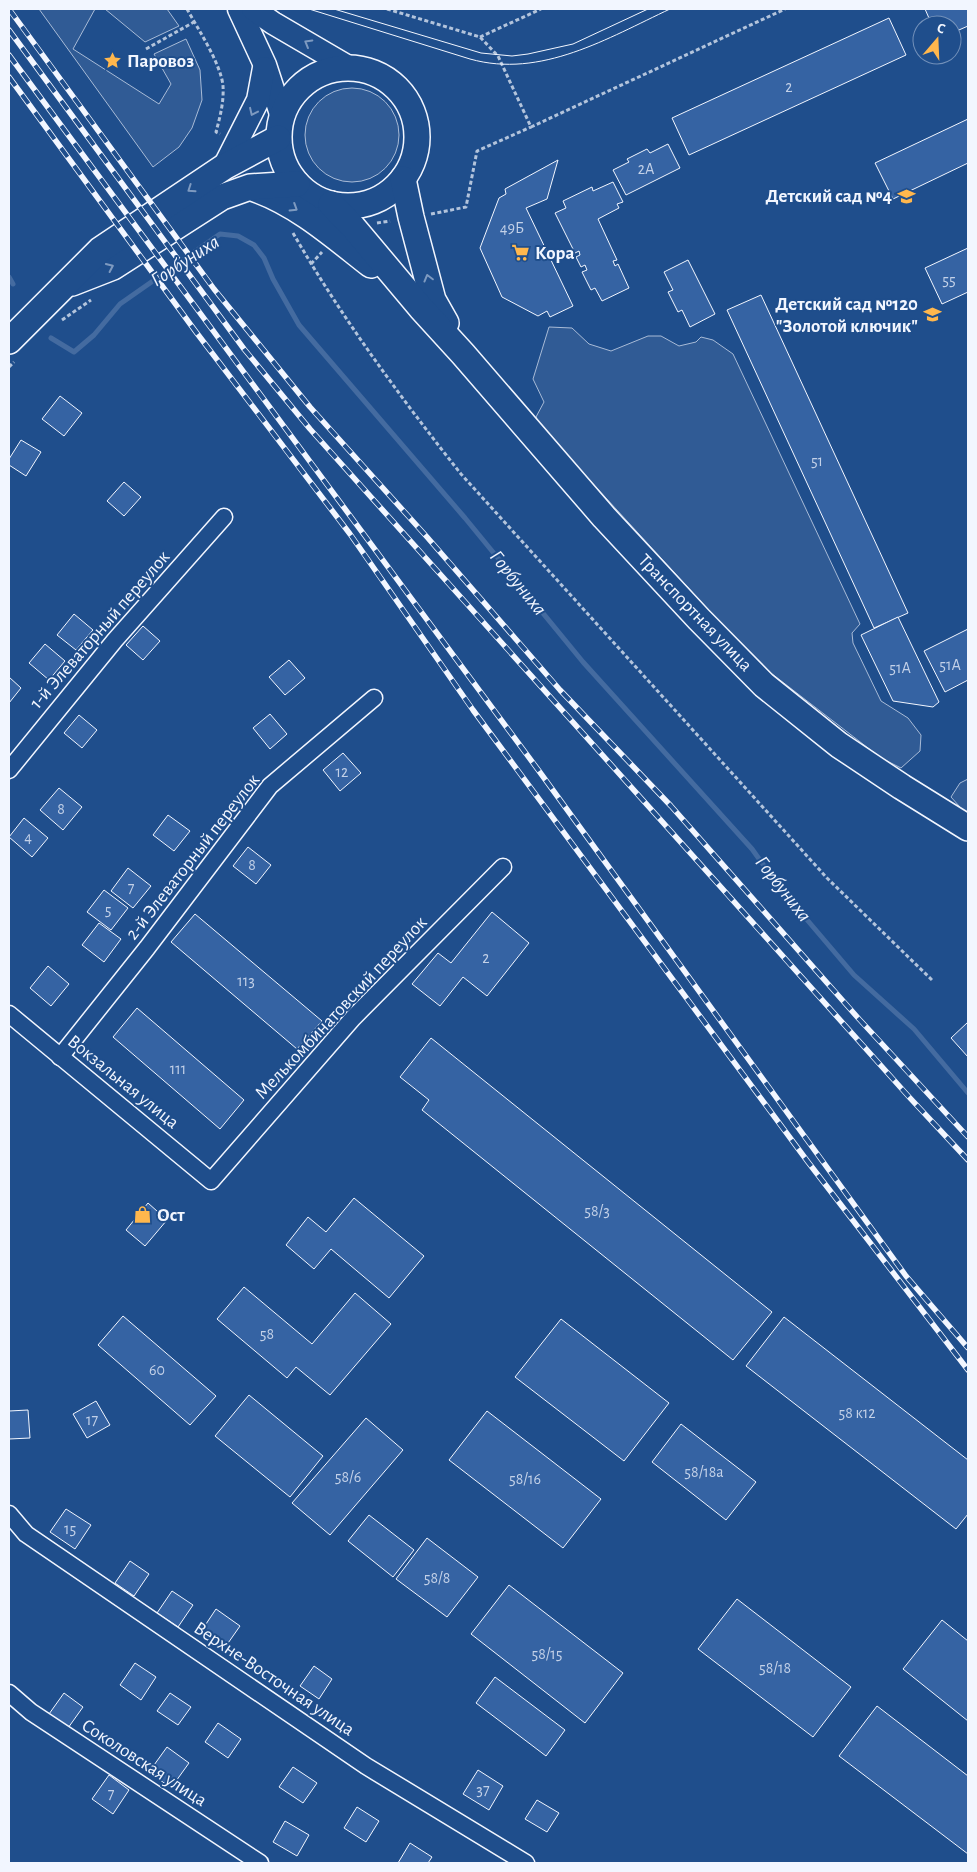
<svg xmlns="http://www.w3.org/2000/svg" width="977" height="1872" viewBox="0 0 977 1872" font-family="'Alegreya Sans',sans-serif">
<rect width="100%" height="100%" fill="#1f4e8c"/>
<g fill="#305b95" stroke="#a8bbd7">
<polygon points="39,9 95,9 73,49 159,104 171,84 154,54 186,39 200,70 202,100 192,128 179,147 153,167"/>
<polygon points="105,9 167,9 179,26 145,42"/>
<circle cx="352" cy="135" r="47"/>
<polygon points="549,327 572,328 589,344 611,351 648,336 661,336 679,346 696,342 701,337 713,340 733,354 860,624 852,633 853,643 881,701 908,718 921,735 920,751 901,768 881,758 767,670 726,629 540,426 536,417 544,402 533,379"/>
<polygon points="968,779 968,816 951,797 960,783"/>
</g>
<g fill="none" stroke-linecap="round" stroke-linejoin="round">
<g stroke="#446ba0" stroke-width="5">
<polyline points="9,277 13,284"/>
<polyline points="51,338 74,352 94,335 120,304 220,234 238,236 254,245 264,258 273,279 299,325 465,518 583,662 752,849 780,888 854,975 914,1029 968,1093"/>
</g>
</g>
<g fill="#3563a3" stroke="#f2f6ff">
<polygon points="925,9 968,9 968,26 952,33 952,25 932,25"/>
<polygon points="889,18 906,55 689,155 672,118"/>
<polygon points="968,119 968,163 893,199 875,163"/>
<polygon points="668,144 680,168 626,195 613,170 629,162 627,159 647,149 650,153"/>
<polygon points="558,160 547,199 526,208 573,306 550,317 547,311 538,316 502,297 480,248 499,198 506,194 505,189"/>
<polygon points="613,182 623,202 617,204 619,208 598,219 617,260 613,261 615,266 618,264 629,288 602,301 595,288 591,290 582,272 587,270 585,265 581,267 576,257 580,255 579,251 575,253 555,213 566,208 563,201 592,187 593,191"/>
<polygon points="968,248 968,292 942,304 925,268"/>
<polygon points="688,260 715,314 690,327 682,310 678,312 668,292 673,290 664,272"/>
<polygon points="761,295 908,613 874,628 727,310"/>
<polygon points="60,396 82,413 64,436 42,419"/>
<polygon points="21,440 41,452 26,476 9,465 9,459"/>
<polygon points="124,482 141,497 124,516 107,501"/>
<polygon points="74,614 93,630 76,650 57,635"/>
<polygon points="898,617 939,702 933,707 893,701 861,635"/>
<polygon points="143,626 160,641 143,660 126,645"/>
<polygon points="968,629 968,680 945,692 924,651"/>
<polygon points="45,644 65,661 49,680 29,663"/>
<polygon points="289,660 305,678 285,695 269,677"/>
<polygon points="9,677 21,688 9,703"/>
<polygon points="270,714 287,734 270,749 253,728"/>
<polygon points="79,715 97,730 82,748 64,733"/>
<polygon points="343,753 361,773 340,791 323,770"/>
<polygon points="59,788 82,807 63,830 40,810"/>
<polygon points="168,815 190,831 174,851 153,835"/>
<polygon points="24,818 48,838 32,857 9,837"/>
<polygon points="248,847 271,865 256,884 233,866"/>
<polygon points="128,868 151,886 133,908 111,891"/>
<polygon points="104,890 128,908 111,930 87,912"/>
<polygon points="492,912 529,943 487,996 463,977 440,1006 412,984 438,953 451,963"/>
<polygon points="195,914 322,1021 297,1049 171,942"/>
<polygon points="99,923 121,939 104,962 82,945"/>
<polygon points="48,966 69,984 51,1006 30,988"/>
<polygon points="137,1008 244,1100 220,1129 113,1037"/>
<polygon points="968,1022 968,1057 951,1038"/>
<polygon points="431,1038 772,1312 733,1360 422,1110 429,1100 400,1077"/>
<polygon points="354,1198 424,1256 389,1298 331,1249 314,1269 286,1245 308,1217 326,1232"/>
<polygon points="148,1203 167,1220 145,1246 126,1230"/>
<polygon points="244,1287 312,1344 355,1293 391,1324 330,1395 296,1367 287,1378 217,1319"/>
<polygon points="123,1316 216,1396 190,1425 98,1345"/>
<polygon points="784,1317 968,1460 968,1514 956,1529 746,1366"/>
<polygon points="561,1319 669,1403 624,1461 515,1377"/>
<polygon points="249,1395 323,1456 290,1497 215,1436"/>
<polygon points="96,1401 110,1425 87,1438 73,1414"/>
<polygon points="28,1410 30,1438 9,1439 9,1411"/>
<polygon points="487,1411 601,1499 563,1548 449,1460"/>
<polygon points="366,1418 403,1450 330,1535 292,1503"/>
<polygon points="681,1424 756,1482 726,1520 652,1462"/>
<polygon points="66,1509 91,1525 75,1549 50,1532"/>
<polygon points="369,1515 414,1550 393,1577 348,1541"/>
<polygon points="427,1538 478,1577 447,1617 396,1579"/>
<polygon points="130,1561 149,1574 134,1596 115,1583"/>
<polygon points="509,1585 623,1673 585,1723 471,1634"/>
<polygon points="172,1591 193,1605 178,1627 157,1613"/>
<polygon points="737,1599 851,1687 813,1737 698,1649"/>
<polygon points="216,1609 240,1626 226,1646 202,1630"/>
<polygon points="942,1620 968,1641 968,1721 903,1669"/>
<polygon points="135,1663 156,1677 141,1700 120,1685"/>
<polygon points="314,1666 332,1679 319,1699 300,1686"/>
<polygon points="495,1677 565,1730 546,1756 476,1703"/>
<polygon points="64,1693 83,1707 68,1728 49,1714"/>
<polygon points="170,1693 191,1707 178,1725 157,1711"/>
<polygon points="877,1706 968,1776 968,1854 839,1756"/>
<polygon points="218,1723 241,1739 228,1758 205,1742"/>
<polygon points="167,1747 189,1763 171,1788 149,1772"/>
<polygon points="293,1767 317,1783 303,1803 279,1787"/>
<polygon points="478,1770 503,1786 489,1810 463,1794"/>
<polygon points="109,1775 129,1790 113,1814 92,1799"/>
<polygon points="537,1800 559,1813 547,1832 525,1819"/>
<polygon points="357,1807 379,1821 366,1842 344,1828"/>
<polygon points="285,1821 309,1835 297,1856 273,1842"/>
<polygon points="410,1843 432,1857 428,1863 398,1863"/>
</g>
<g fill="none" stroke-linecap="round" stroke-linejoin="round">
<defs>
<g id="street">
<polyline points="9,770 115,640 224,517"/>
<polyline points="9,1014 211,1181 353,1018 503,867"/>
<polyline points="60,1057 147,948 270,786 374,698"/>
<polyline points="9,1514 26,1534 366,1766 526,1863"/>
<polyline points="9,1693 31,1712 260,1863"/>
</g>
<g id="secondary">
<polyline points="239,9 265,65 282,117"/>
<polyline points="253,9 273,23 350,68"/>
<polyline points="224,167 258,100 264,68"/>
</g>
<g id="primary">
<circle cx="348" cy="137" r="69"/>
<polyline points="403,179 411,217 433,300 446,323"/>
<path d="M255 189C298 204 335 237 371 265"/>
<polyline points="331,204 353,227 421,308 463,354 604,517 699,619 764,685 839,745 902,787 968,828"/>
<polyline points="72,283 113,267 222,197 250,187 297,184"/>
<polyline points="9,341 100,250 224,167 278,138"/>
</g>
</defs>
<use href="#street" stroke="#f2f6ff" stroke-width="19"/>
<use href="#secondary" stroke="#f2f6ff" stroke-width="25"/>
<use href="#primary" stroke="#f2f6ff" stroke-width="28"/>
<g stroke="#b3c4dc" stroke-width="3" stroke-dasharray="4 2.5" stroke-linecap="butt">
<path d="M187 9C198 29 221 64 223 86 224 102 220 117 216 132L220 134"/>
<polyline points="387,9 480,37 498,56 531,127 785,9"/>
<polyline points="480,37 541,9"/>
<polyline points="146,49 194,22"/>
<polyline points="431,214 466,207 477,151 531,127"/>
<polyline points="377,223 390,221"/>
<path d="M293 233C342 318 400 397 461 474L827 878 932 980"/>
<polyline points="311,264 322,252"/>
<polyline points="62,320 91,300"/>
<polyline points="9,367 14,362"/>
</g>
<use href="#street" stroke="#1f4e8c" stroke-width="16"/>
<use href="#secondary" stroke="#1f4e8c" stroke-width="22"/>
<use href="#primary" stroke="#1f4e8c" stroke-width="25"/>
<g stroke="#f2f6ff" stroke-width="1">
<path d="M309 9 470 59C541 79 608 38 670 9"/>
<polyline points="334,9 481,53 512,56 528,54 573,44 648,9"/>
</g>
<defs>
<g id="rail">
<polyline points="9,9 214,289 310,407 427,537 560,690 671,806 859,1019 968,1137"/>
<polyline points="9,30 244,349 310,429 910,1098 968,1160"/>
<polyline points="9,55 539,771 906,1276 968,1348"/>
<polyline points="9,77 196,332 350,534 473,710 808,1162 968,1370"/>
</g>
</defs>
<use href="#rail" stroke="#f2f6ff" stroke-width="5.5"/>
<use href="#rail" stroke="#1f4e8c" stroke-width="4" stroke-dasharray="11" stroke-linecap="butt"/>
</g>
<defs><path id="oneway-chevron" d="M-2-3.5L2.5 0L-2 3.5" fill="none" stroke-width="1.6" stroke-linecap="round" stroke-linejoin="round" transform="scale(1.25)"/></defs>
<g stroke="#7e9ac0">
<use href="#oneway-chevron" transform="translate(308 43) rotate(-150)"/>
<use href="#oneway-chevron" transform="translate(253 112) rotate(115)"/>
<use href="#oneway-chevron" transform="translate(191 189) rotate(146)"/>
<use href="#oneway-chevron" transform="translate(294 208) rotate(32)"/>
<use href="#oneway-chevron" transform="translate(110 267) rotate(-25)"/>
<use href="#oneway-chevron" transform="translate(428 278) rotate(-105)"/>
</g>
<defs>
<symbol id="sight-bare" viewBox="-9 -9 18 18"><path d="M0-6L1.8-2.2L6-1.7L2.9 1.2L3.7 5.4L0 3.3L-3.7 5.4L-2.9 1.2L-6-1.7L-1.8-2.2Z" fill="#ffb74d" stroke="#1f4e8c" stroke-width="2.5" paint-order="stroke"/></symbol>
<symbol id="school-bare" viewBox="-9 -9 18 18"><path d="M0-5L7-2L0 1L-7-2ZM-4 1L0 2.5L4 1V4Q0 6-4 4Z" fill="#ffb74d" stroke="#1f4e8c" stroke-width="2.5" paint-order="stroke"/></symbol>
<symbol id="supermarket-bare" viewBox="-9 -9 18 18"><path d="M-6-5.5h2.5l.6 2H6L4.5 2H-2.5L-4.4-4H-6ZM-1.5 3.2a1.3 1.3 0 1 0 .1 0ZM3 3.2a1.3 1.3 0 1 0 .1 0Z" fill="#ffb74d" stroke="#1f4e8c" stroke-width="2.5" paint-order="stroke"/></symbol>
<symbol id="shop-bare" viewBox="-9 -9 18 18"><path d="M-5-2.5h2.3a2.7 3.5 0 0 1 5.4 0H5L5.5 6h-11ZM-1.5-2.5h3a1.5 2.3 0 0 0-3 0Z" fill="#ffb74d" stroke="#1f4e8c" stroke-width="2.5" paint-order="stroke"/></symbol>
</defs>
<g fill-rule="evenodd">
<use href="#sight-bare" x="100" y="48" width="25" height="25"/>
<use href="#school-bare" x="894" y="184" width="25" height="25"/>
<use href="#supermarket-bare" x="508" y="240" width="25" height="25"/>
<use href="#school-bare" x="920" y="302" width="25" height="25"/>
<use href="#shop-bare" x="130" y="1202" width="25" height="25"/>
</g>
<g text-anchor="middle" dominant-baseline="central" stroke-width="4" stroke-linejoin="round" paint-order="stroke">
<g font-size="16" fill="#c3d1e8">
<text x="789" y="87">2</text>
<text x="646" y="169">2А</text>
<text x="512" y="228">49Б</text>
<text x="949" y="280">55</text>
<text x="817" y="461">51</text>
<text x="950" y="665">51А</text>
<text x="900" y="668">51А</text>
<text x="342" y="772">12</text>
<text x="61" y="809">8</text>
<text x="28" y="837">4</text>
<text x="252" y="865">8</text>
<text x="131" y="888">7</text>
<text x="108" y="910">5</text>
<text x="486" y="958">2</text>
<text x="246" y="981">113</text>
<text x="178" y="1069">111</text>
<text x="597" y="1211">58/3</text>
<text x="267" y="1334">58</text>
<text x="157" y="1370">60</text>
<text x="857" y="1413">58 к12</text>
<text x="92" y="1420">17</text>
<text x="704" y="1472">58/18а</text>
<text x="348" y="1477">58/6</text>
<text x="525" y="1479">58/16</text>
<text x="70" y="1529">15</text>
<text x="437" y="1578">58/8</text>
<text x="547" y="1654">58/15</text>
<text x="775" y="1668">58/18</text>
<text x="483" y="1790">37</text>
<text x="111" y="1794">7</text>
</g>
<g font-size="19" font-weight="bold" fill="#f2f6ff" stroke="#1f4e8c" text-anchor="start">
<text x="127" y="61">Паровоз</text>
<text x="892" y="196" text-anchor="end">Детский сад №4</text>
<text x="535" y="253">Кора</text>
<text x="918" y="304" text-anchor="end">Детский сад №120<tspan x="918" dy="22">"Золотой ключик"</tspan></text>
<text x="157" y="1215">Ост</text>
</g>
<g font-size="19" fill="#f2f6ff" stroke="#1f4e8c">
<text transform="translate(695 613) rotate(46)">Транспортная улица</text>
<text transform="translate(100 630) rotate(-49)">1-й Элеваторный переулок</text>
<text transform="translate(193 857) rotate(-52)">2-й Элеваторный переулок</text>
<text transform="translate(341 1008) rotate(-47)">Мелькомбинатовский переулок</text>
<text transform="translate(123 1082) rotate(39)">Вокзальная улица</text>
<text transform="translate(274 1679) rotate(34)">Верхне-Восточная улица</text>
<text transform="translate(144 1763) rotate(33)">Соколовская улица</text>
</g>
<g font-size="20" font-style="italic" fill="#f2f6ff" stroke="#1f4e8c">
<text transform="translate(185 261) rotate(-33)">Горбуниха</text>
<text transform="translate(518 583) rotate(51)">Горбуниха</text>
<text transform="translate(783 889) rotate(52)">Горбуниха</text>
</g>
</g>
<rect width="977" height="1872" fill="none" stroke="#f2f6ff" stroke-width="20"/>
<g transform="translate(937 40) rotate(19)"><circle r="24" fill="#1f4e8c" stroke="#7391ba"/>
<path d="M0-4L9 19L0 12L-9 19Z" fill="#ffb74d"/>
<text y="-8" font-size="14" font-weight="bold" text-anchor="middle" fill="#f2f6ff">С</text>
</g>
</svg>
